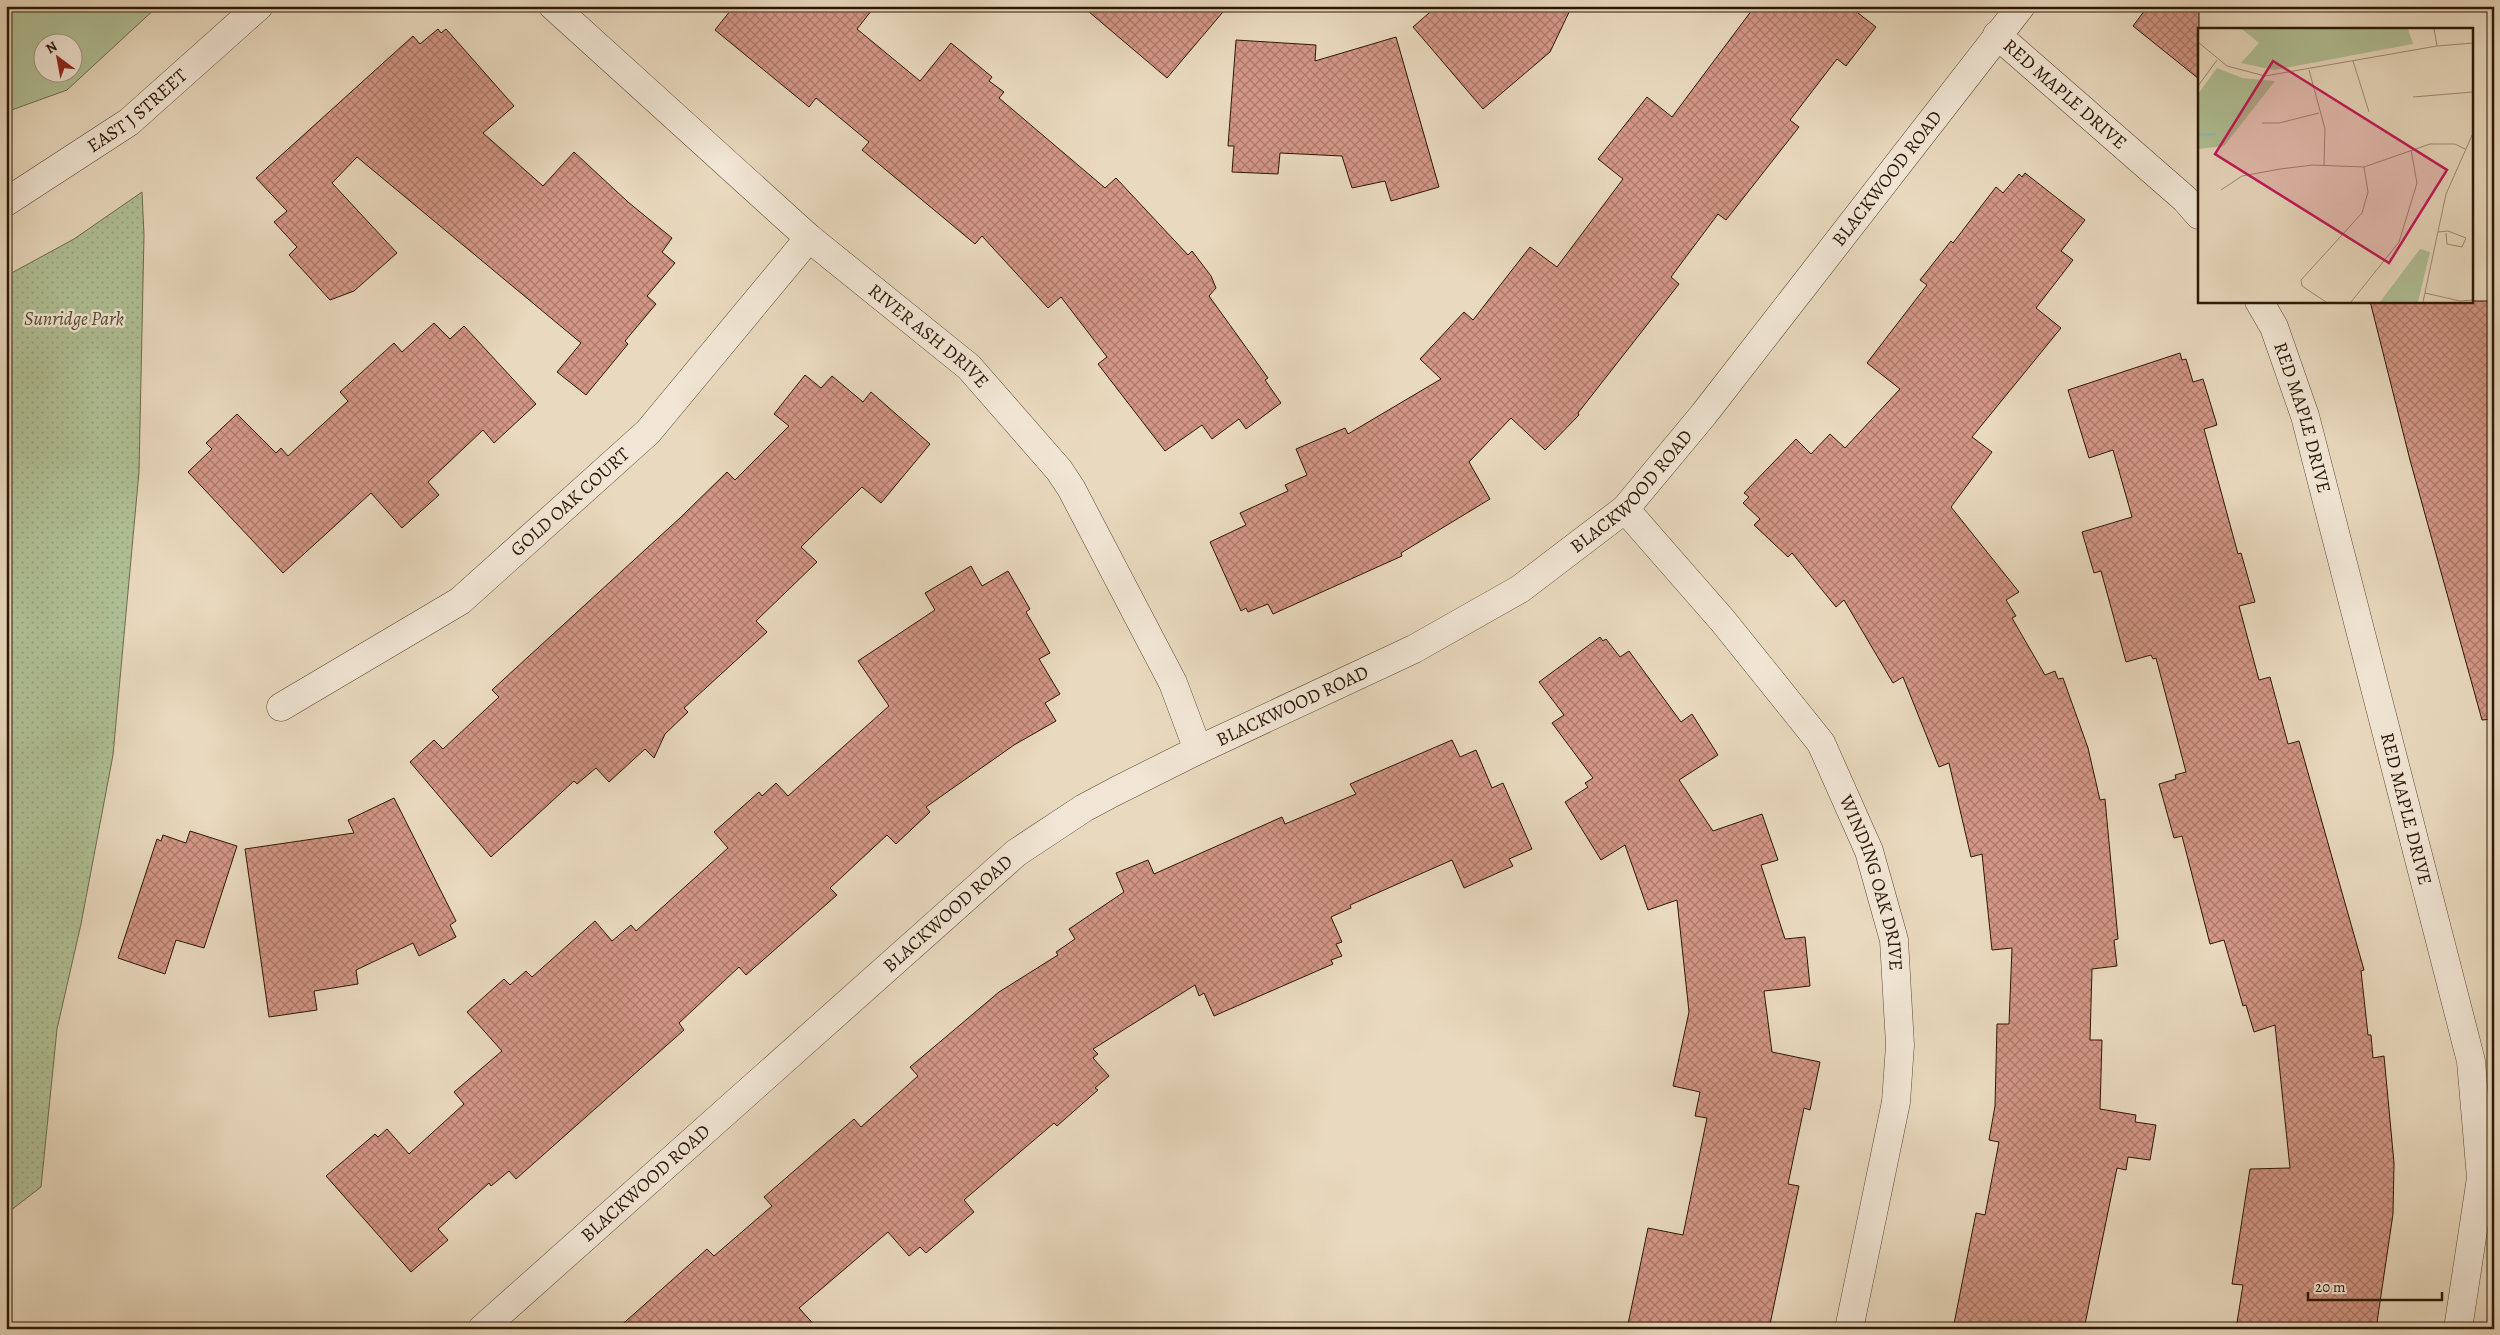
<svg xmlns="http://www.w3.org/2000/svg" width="2500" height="1335" viewBox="0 0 2500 1335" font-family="Alegreya,serif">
<defs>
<pattern id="park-dots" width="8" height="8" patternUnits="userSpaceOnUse" patternTransform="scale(1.25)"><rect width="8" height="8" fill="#b0c096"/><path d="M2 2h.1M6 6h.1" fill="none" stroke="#98a480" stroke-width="1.8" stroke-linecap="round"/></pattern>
<pattern id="building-cross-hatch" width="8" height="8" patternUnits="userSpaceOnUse" patternTransform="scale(1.25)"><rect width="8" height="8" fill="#d39685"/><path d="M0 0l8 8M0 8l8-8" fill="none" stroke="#ab796b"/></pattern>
</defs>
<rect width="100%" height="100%" fill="#e9d9be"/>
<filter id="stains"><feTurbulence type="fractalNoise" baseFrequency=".004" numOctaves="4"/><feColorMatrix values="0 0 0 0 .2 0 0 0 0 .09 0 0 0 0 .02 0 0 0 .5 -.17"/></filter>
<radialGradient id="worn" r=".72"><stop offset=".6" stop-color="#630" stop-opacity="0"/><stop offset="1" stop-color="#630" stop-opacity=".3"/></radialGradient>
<path fill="#b0c096" stroke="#6e6c4e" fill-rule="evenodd" d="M6 6H158L67 90 6 112ZM42 42H72V72H42Z"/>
<polygon fill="url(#park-dots)" stroke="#6e6c4e" points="142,192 144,235 139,472 113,755 81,924 57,1029 41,1187 6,1214 6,276 74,239"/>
<g fill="url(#building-cross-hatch)" stroke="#2c1705">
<polygon points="734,6 875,6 857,29 920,81 951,43 992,77 989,81 1004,92 999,98 1105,188 1116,178 1188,255 1192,251 1211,276 1216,288 1209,296 1268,378 1265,380 1281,403 1246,429 1239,419 1212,439 1202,425 1165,451 1098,364 1107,357 1061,297 1048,308 982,236 975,244 862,150 869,142 816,98 809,107 715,30"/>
<polygon points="1082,6 1228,6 1167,78"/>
<polygon points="1437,6 1572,6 1550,52 1483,109 1413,27"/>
<polygon points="1755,6 1849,6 1876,27 1846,66 1837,59 1790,120 1799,127 1726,220 1718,214 1671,277 1679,284 1578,413 1579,415 1545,450 1511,418 1469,462 1490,499 1401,553 1402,556 1273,614 1268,604 1248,612 1246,608 1241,611 1210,542 1246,525 1240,513 1288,491 1285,485 1307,475 1296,449 1345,428 1348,434 1441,379 1420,359 1464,312 1473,320 1530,247 1557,267 1623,179 1598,159 1647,97 1672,117"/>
<polygon points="2148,6 2199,6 2199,79 2133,26"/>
<polygon points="438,29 441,33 446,29 514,106 483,133 543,186 574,152 628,202 672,238 662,252 675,263 647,296 656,304 625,341 628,344 586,395 557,372 581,343 357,157 332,183 397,253 354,291 330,300 289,255 297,247 274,222 287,211 256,178 413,36 420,44"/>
<polygon points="1396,37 1439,187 1391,201 1385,181 1352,188 1342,156 1280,153 1278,174 1232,172 1234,146 1228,146 1236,40 1316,45 1315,61"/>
<polygon points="2025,173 2085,220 2061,251 2073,260 2036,308 2061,328 1972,437 1992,452 1951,507 2019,592 2006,600 2016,616 2012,618 2045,675 2055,671 2058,679 2063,678 2088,748 2100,800 2105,799 2118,939 2114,940 2117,966 2092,969 2090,1040 2102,1040 2100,1109 2136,1115 2135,1122 2156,1125 2150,1160 2128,1157 2126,1170 2117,1168 2084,1329 1953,1329 1976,1213 1985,1215 1999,1142 1989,1140 1995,1106 1997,1024 2009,1024 2012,948 1992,950 1982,854 1971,857 1949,763 1939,767 1903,677 1893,683 1844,600 1836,607 1792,553 1788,557 1754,525 1760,519 1743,503 1749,497 1744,493 1796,439 1811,454 1830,434 1845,448 1900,389 1867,363 1927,285 1920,280 1951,241 1953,243 1996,187 2003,193 2019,174 2022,177"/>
<polygon points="2370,301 2494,301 2494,719 2482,720 2410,460"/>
<polygon points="434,323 450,339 464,326 536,404 494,443 483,430 428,482 439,495 402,528 371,493 283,573 188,472 212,449 206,443 237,414 276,453 281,448 288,456 348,401 340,392 394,343 402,352"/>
<polygon points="2180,353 2182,360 2186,359 2193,382 2203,379 2217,425 2204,429 2238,554 2241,553 2255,602 2239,606 2259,680 2270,677 2288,744 2299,741 2364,970 2361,971 2368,1035 2371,1035 2373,1058 2384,1056 2394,1163 2393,1214 2376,1329 2236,1329 2243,1285 2232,1284 2250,1169 2290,1168 2275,1025 2254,1032 2246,1005 2243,1006 2224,940 2210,944 2182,836 2174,838 2159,784 2176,779 2175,775 2186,772 2156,658 2153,659 2151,655 2126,662 2101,571 2094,573 2082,532 2132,517 2113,450 2089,458 2068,390"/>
<polygon points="805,375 821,388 832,376 863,402 871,392 930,444 881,503 862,487 801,547 817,562 756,621 767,632 684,708 688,712 665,734 654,758 645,749 609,782 596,768 577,784 574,781 491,857 410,762 434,740 443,749 499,697 492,690 681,517 727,472 735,480 789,426 774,414"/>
<polygon points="971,566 982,586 1008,571 1030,609 1026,612 1050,653 1039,659 1060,694 1045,703 1056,721 1014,745 926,807 930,812 896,844 887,835 830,888 837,895 746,975 739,967 679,1023 684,1030 516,1179 509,1171 491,1186 489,1183 438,1229 448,1240 411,1272 326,1176 375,1134 378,1137 387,1129 409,1154 464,1104 454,1092 502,1051 467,1012 504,979 510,985 526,971 532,977 595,921 612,941 631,925 636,931 728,848 714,832 759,792 762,796 776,783 788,796 889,706 858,661 935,610 925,593"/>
<polygon points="1600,637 1603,641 1606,639 1620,657 1629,651 1681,722 1692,714 1718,755 1679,780 1713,831 1762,814 1778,860 1761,865 1785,939 1805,937 1810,986 1764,991 1772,1052 1820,1062 1810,1110 1804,1108 1788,1184 1799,1186 1769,1329 1627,1329 1648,1228 1683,1235 1707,1118 1695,1116 1700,1092 1673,1086 1689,1012 1677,900 1648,910 1625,845 1601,860 1565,802 1588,787 1585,783 1593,778 1552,723 1564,715 1539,682"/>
<polygon points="1452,740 1460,757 1476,750 1492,788 1503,783 1532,849 1509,859 1513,866 1464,888 1452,860 1350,905 1351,908 1331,917 1342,942 1336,944 1342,956 1331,960 1333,964 1214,1016 1204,993 1199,996 1195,985 1093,1049 1098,1054 1093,1058 1109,1076 1095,1088 1098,1090 1057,1126 1054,1123 964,1200 974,1212 926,1253 920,1247 909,1256 888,1232 799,1308 818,1329 617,1329 707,1249 714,1256 772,1206 764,1197 854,1119 861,1127 918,1076 910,1067 947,1036 999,992 1058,955 1056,952 1075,939 1069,929 1124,892 1116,873 1148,860 1154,874 1282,817 1285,824 1356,794 1350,784"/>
<polygon points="394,798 456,921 450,925 456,937 419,956 413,943 356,970 358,984 314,991 317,1010 269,1017 245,849 354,833 348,820"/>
<polygon points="190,831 237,846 204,948 176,940 165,974 118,958 157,839 161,841 163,835 186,843"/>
</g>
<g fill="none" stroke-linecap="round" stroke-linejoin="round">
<defs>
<g id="minor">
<path id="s1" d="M553 6 809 238 969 367 1059 470 1071 488 1173 683 1198 750"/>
<path id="s2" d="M1997 35 2185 199 2199 215"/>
<path id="s3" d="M2259 301 2274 327 2305 416 2471 1061 2481 1178 2458 1329"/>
<path id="s4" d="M1625 509 1723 621 1821 743 1869 851 1894 940 1900 1045 1896 1102 1849 1329"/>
<path id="s5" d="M281 707 460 601 648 432 809 238"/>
<path id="s6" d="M482 1329 1016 853 1084 808 1116 791 1198 750 1414 649 1520 589 1625 509 1704 414 2021 6"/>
</g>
<g id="tertiary">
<path id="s7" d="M6 202 129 122 259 6"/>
</g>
</defs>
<use href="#minor" stroke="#5b4833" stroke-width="29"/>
<use href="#tertiary" stroke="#5b4833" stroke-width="29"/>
<use href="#minor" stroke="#f1e6d5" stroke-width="28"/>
<use href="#tertiary" stroke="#f1e6d5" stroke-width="28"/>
</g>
<g text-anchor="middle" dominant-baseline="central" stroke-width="5" stroke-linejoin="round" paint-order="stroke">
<g font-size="19" fill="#2c1705" stroke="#f1e6d5">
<text stroke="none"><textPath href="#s2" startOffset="90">RED MAPLE DRIVE</textPath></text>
<text stroke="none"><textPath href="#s7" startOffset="160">EAST J STREET</textPath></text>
<text stroke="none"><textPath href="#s6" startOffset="1839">BLACKWOOD ROAD</textPath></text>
<text stroke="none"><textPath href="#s1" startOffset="500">RIVER ASH DRIVE</textPath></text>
<text stroke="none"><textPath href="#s3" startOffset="125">RED MAPLE DRIVE</textPath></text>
<text stroke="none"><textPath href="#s6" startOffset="1434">BLACKWOOD ROAD</textPath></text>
<text stroke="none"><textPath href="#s5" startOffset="356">GOLD OAK COURT</textPath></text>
<text stroke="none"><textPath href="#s6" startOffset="1029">BLACKWOOD ROAD</textPath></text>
<text stroke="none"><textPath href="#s3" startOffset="530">RED MAPLE DRIVE</textPath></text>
<text stroke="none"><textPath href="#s4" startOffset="455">WINDING OAK DRIVE</textPath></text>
<text stroke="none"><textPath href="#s6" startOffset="624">BLACKWOOD ROAD</textPath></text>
<text stroke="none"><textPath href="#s6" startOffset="219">BLACKWOOD ROAD</textPath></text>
</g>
<g font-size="19" font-style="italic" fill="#544a30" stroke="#f1e6d5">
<text x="74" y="319">Sunridge Park</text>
</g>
</g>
<g transform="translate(2198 28)">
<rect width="275" height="275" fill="#e9d9be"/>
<path d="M44 1H210L215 16 76 42 43 35 61 15ZM222 221 232 224 220 274H182Z" fill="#b0c096"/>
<path d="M19 40 44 50 77 53 26 118 0 121V66Z" fill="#b0c096"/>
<path fill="none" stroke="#97bab4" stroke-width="2.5" d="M0 107 18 106"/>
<path fill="none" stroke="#9d8b74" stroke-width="1" d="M236 1 239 18M0 14 29 38 67 48 239 18 275 15M155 33 171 84M111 42 127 101 126 137M0 58 19 32M215 69 275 64M64 95H81L121 85M23 162 44 148 82 141 115 137 166 139 232 116H257L267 121M240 204 250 203 268 210 264 219 249 216 248 205M227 265 262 273 275 272M128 274 104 258 103 252 164 185 170 164 166 139M153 274 201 214 219 155 213 122M225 274 248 166 275 105"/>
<path fill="#c2185b" fill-opacity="0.15" stroke="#c2185b" stroke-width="2.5" d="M75 33 249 142 191 235 17 126Z"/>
<rect width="275" height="275" fill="none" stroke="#2c1705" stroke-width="2.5"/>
</g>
<rect width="2500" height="1335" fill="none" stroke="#e9d9be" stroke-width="25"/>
<rect x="8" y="8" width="2485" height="1320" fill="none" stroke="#2c1705" stroke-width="2.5"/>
<rect x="12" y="12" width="2475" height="1310" fill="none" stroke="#2c1705"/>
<g transform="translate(58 58) rotate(328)"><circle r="24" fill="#f1e6d5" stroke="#a29382"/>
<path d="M0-4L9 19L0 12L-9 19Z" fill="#8f2418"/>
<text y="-8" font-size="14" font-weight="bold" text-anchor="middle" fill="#2c1705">N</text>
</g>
<path d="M2308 1292v8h134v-8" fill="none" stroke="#2c1705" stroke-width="2.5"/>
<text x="2315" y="1292" font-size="15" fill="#2c1705" stroke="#f1e6d5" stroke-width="4" paint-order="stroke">20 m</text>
<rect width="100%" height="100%" filter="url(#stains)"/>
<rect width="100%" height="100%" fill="url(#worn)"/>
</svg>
